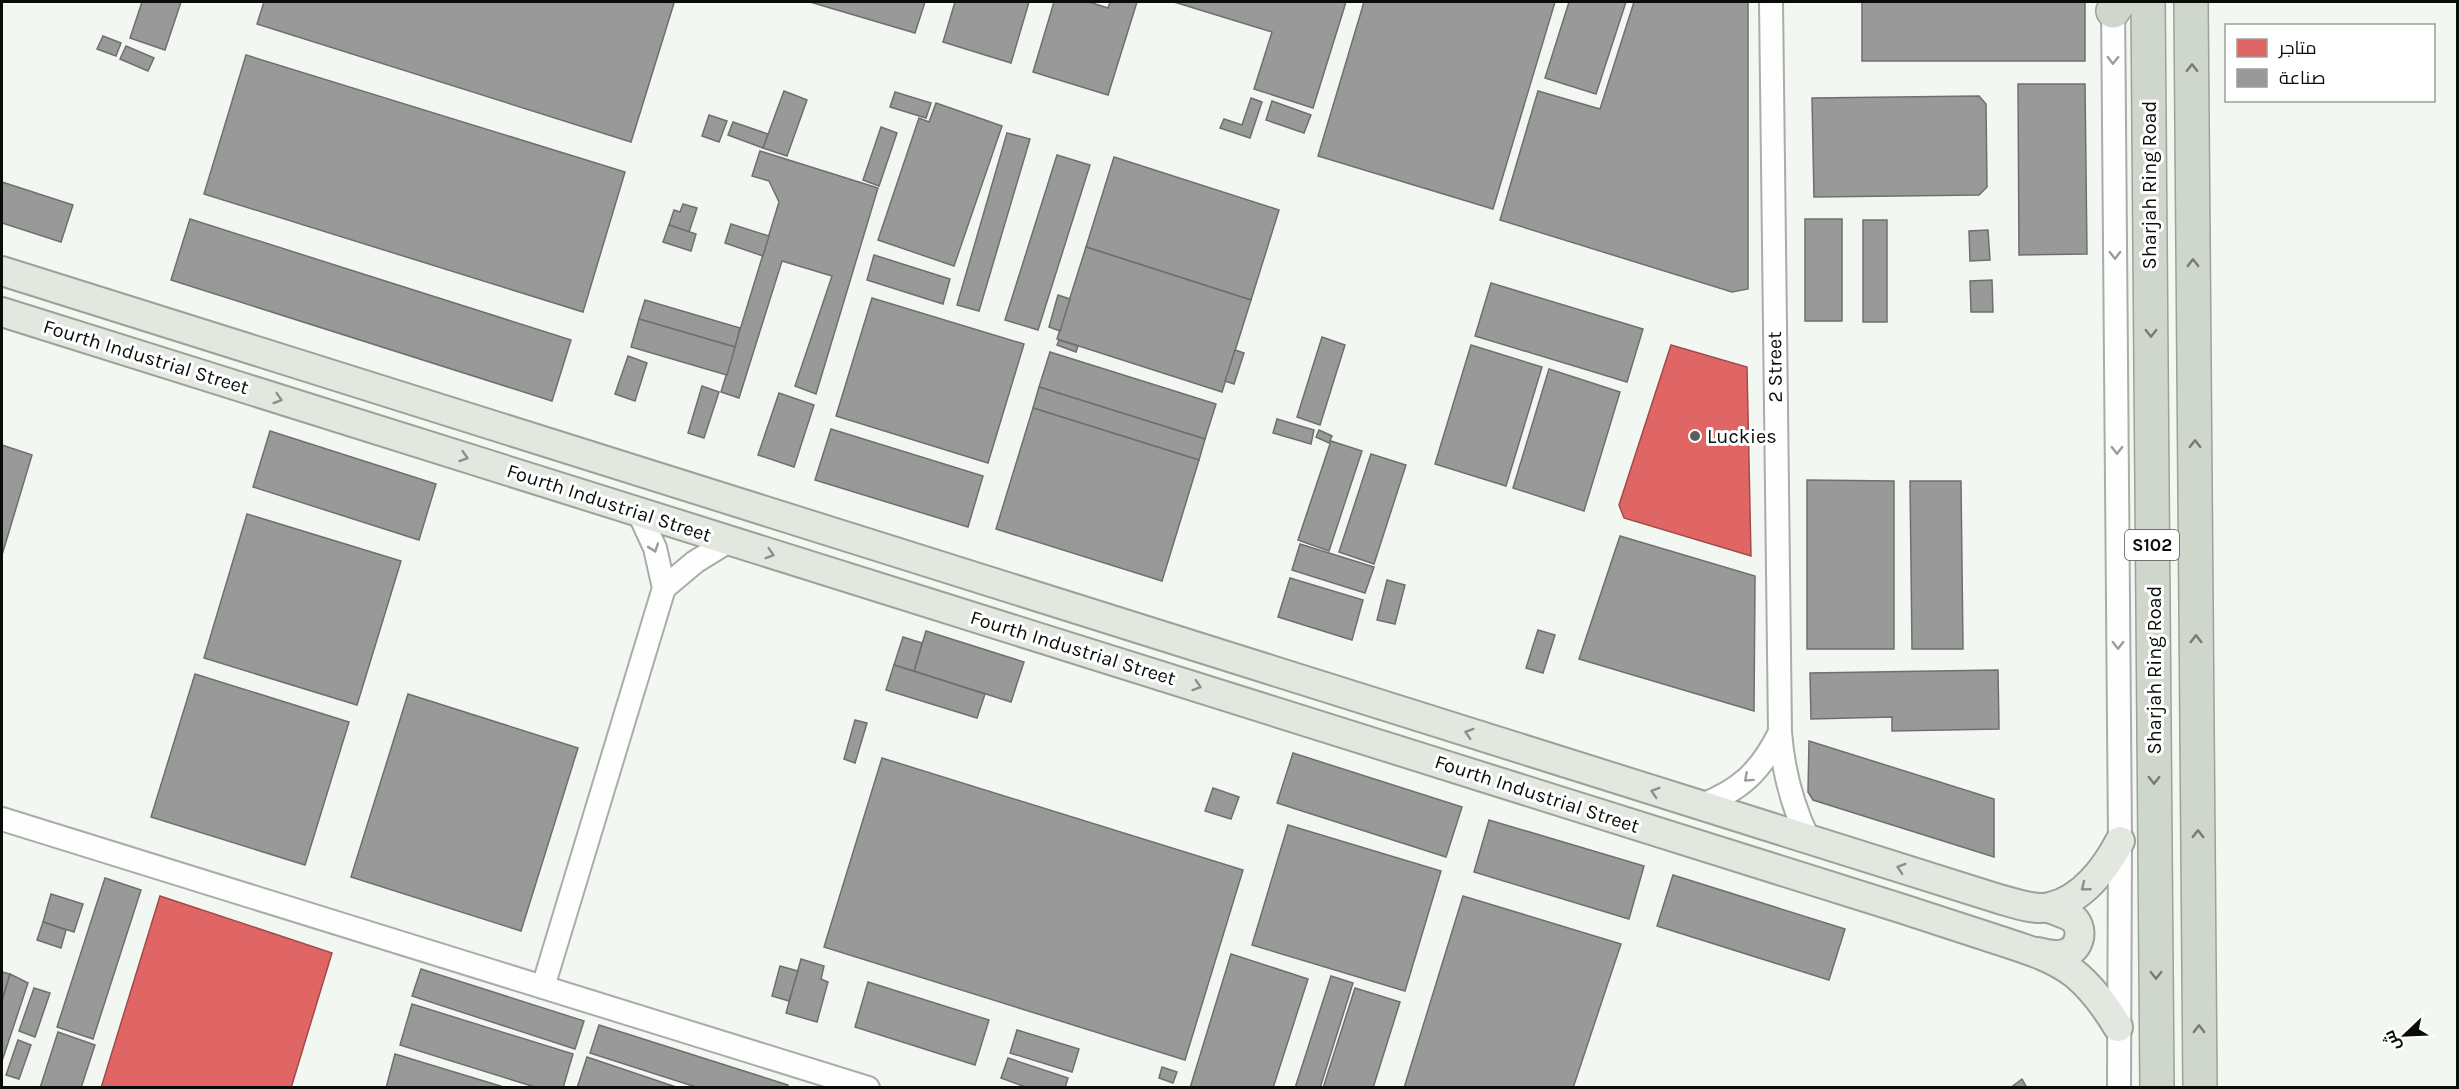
<svg xmlns="http://www.w3.org/2000/svg" width="2459" height="1089" viewBox="0 0 2459 1089" font-family="Karla,Cairo,sans-serif">
<rect width="100%" height="100%" fill="#f2f7f1"/>
<g fill="#e06666" stroke="#a04b4a" stroke-width="1.5">
<polygon points="1671,345 1747,367 1751,556 1624,518 1619,505"/>
<polygon points="160,896 332,953 291,1088 101,1088"/>
</g>
<g fill="#999" stroke="#6e6f6e" stroke-width="1.5">
<polygon points="142,2 181,2 165,50 130,38"/>
<polygon points="264,2 669,2 674,3 631,142 257,24"/>
<polygon points="810,2 925,2 915,33"/>
<polygon points="955,2 1029,2 1011,63 943,42"/>
<polygon points="1054,2 1089,2 1108,8 1110,2 1137,2 1108,95 1033,72"/>
<polygon points="1174,2 1346,2 1313,108 1254,89 1272,32"/>
<polygon points="1364,2 1555,2 1493,209 1318,156"/>
<polygon points="1569,2 1626,2 1596,94 1545,78"/>
<polygon points="1634,2 1748,2 1748,289 1732,292 1500,220 1538,91 1600,109"/>
<rect x="1862" y="2" width="223" height="59"/>
<polygon points="103,36 121,43 116,56 97,49"/>
<polygon points="126,46 154,58 148,71 120,59"/>
<polygon points="246,55 625,172 583,312 204,194"/>
<polygon points="2018,84 2085,84 2087,254 2019,255"/>
<polygon points="784,91 807,100 787,156 763,148"/>
<polygon points="895,92 931,103 926,118 890,107"/>
<polygon points="1979,96 1986,104 1987,187 1979,195 1814,197 1812,98"/>
<polygon points="1251,98 1262,102 1250,138 1220,128 1224,119 1242,125"/>
<polygon points="1272,101 1311,115 1304,133 1266,120"/>
<polygon points="936,103 1002,126 954,266 878,240 919,118 929,122"/>
<polygon points="709,115 727,121 719,142 702,136"/>
<polygon points="733,122 768,134 763,148 728,135"/>
<polygon points="881,127 897,133 879,186 863,180"/>
<polygon points="1007,133 1030,139 979,311 957,305"/>
<polygon points="760,151 878,188 816,394 795,386 832,276 782,261 739,398 721,392 779,202 769,181 752,176"/>
<polygon points="1057,155 1090,165 1038,330 1005,320"/>
<polygon points="1114,157 1279,210 1251,300 1086,247"/>
<polygon points="2,182 73,205 61,242 2,223"/>
<polygon points="683,204 697,208 689,232 669,225 674,210 680,212"/>
<polygon points="190,219 571,340 552,401 171,280"/>
<rect x="1805" y="219" width="37" height="102"/>
<rect x="1863" y="220" width="24" height="102"/>
<polygon points="731,224 769,236 763,256 725,243"/>
<polygon points="669,225 696,234 691,251 663,242"/>
<polygon points="1988,230 1990,260 1970,261 1969,231"/>
<polygon points="1086,247 1251,300 1222,392 1057,339"/>
<polygon points="874,255 950,279 943,304 867,280"/>
<polygon points="1992,280 1993,312 1971,312 1970,281"/>
<polygon points="1491,283 1643,329 1627,382 1475,336"/>
<polygon points="1058,295 1070,299 1060,331 1049,327"/>
<polygon points="872,298 1024,344 988,463 836,416"/>
<polygon points="645,300 740,328 735,347 639,319"/>
<polygon points="639,319 735,347 727,375 631,347"/>
<polygon points="1322,337 1345,345 1320,425 1297,417"/>
<polygon points="1059,340 1078,346 1076,352 1057,345"/>
<polygon points="1471,345 1542,367 1506,486 1435,464"/>
<polygon points="1235,350 1244,353 1234,384 1225,381"/>
<polygon points="1050,352 1216,404 1205,439 1039,387"/>
<polygon points="628,356 647,363 635,401 615,394"/>
<polygon points="1549,369 1620,392 1584,511 1513,488"/>
<polygon points="702,386 719,392 704,438 688,433"/>
<polygon points="1039,387 1205,439 1199,460 1033,408"/>
<polygon points="779,393 814,405 794,467 758,455"/>
<polygon points="1033,408 1199,460 1162,581 996,529"/>
<polygon points="1277,419 1314,430 1311,444 1273,433"/>
<polygon points="831,429 983,476 968,527 815,480"/>
<polygon points="1319,430 1332,436 1329,443 1316,437"/>
<polygon points="270,431 436,484 419,540 253,487"/>
<polygon points="1331,441 1362,451 1329,551 1298,540"/>
<polygon points="2,445 32,455 2,555"/>
<polygon points="1371,454 1406,465 1374,564 1339,552"/>
<polygon points="1807,480 1894,481 1894,649 1807,649"/>
<polygon points="1910,481 1961,481 1963,649 1912,649"/>
<polygon points="247,514 401,561 357,705 204,658"/>
<polygon points="1620,536 1755,576 1754,711 1579,659"/>
<polygon points="1300,544 1374,567 1365,593 1292,570"/>
<polygon points="1290,578 1363,600 1352,640 1278,617"/>
<polygon points="1387,580 1405,585 1395,624 1377,620"/>
<polygon points="1538,630 1555,635 1543,673 1526,668"/>
<polygon points="926,631 1024,662 1011,702 914,671"/>
<polygon points="903,637 922,643 914,671 894,665"/>
<polygon points="894,665 985,694 977,718 886,690"/>
<polygon points="1998,670 1999,729 1892,731 1892,717 1811,719 1810,673"/>
<polygon points="195,674 349,722 305,865 151,817"/>
<polygon points="408,694 578,748 521,931 351,877"/>
<polygon points="855,720 867,723 855,763 844,759"/>
<polygon points="1809,741 1994,799 1994,857 1813,800 1808,792"/>
<polygon points="1293,753 1462,807 1446,857 1277,803"/>
<polygon points="882,758 1243,870 1185,1060 824,947"/>
<polygon points="1213,788 1239,797 1231,819 1205,811"/>
<polygon points="1489,820 1644,866 1629,919 1474,872"/>
<polygon points="1288,825 1441,871 1405,991 1252,945"/>
<polygon points="1673,875 1845,929 1829,980 1657,926"/>
<polygon points="105,878 141,890 93,1039 57,1027"/>
<polygon points="51,894 83,904 74,932 43,922"/>
<polygon points="1463,896 1621,944 1573,1088 1404,1088"/>
<polygon points="43,922 66,930 61,948 37,940"/>
<polygon points="1231,954 1308,979 1273,1088 1190,1088"/>
<polygon points="801,959 824,966 821,979 828,982 817,1022 786,1013"/>
<polygon points="780,966 798,971 789,1001 772,996"/>
<polygon points="421,969 584,1021 575,1049 412,996"/>
<polygon points="2,972 10,974 2,1001"/>
<polygon points="10,974 28,983 2,1061 2,1001"/>
<polygon points="1331,976 1353,983 1320,1088 1295,1088"/>
<polygon points="868,982 989,1020 975,1065 855,1027"/>
<polygon points="34,988 50,993 35,1037 19,1031"/>
<polygon points="1355,988 1400,1002 1373,1088 1323,1088"/>
<polygon points="412,1004 573,1054 563,1088 538,1088 400,1045"/>
<polygon points="599,1025 788,1085 787,1088 699,1088 590,1053"/>
<polygon points="1017,1030 1079,1049 1072,1072 1010,1053"/>
<polygon points="58,1032 95,1045 81,1088 40,1088"/>
<polygon points="18,1040 31,1045 19,1079 6,1075"/>
<polygon points="395,1054 507,1088 386,1088"/>
<polygon points="587,1057 679,1088 577,1088"/>
<polygon points="1008,1058 1068,1078 1065,1088 1028,1088 1001,1078"/>
<polygon points="1162,1067 1177,1072 1173,1083 1159,1078"/>
<polygon points="2022,1079 2027,1088 2010,1088"/>
</g>
<g fill="none" stroke-linecap="round" stroke-linejoin="round">
<defs>
<g id="minor">
<path d="M1771 2 1780 732C1783 770 1791 803 1808 838"/>
<polyline points="2113,2 2120,841 2119,1088"/>
<polyline points="664,588 695,562 729,541"/>
<path d="M1699 806C1740 791 1761 771 1780 732"/>
<polyline points="2,819 868,1088"/>
<polyline points="543,987 664,588 655,548 638,511"/>
</g>
<g id="major">
<path d="M2 271 1999 899C2014 903 2035 911 2050 907 2082 900 2106 868 2120 841"/>
<path d="M2 312 1903 909C1934 919 1965 929 1995 939 2022 948 2052 956 2075 974 2093 989 2106 1007 2118 1027"/>
<path d="M2036 952C2045 953 2056 957 2064 954 2081 950 2085 926 2071 917 2064 913 2056 911 2049 908"/>
</g>
<g id="highway">
<polyline points="2148,2 2157,1088"/>
<polyline points="2191,2 2200,1088"/>
<polyline points="2113,11 2119,2"/>
</g>
</defs>
<use href="#minor" stroke="#a9aca8" stroke-width="26"/>
<use href="#major" stroke="#9aa396" stroke-width="32"/>
<use href="#highway" stroke="#9aa396" stroke-width="36"/>
<use href="#minor" stroke="#fdfefd" stroke-width="22"/>
<use href="#major" stroke="#e2e7e0" stroke-width="28"/>
<use href="#highway" stroke="#cfd7cc" stroke-width="33"/>
</g>
<defs><path id="oneway-chevron" d="M-2-3.5L2.5 0L-2 3.5" fill="none" stroke-width="1.6" stroke-linecap="round" stroke-linejoin="round" transform="scale(1.5)"/></defs>
<g stroke="#9b9d9b">
<use href="#oneway-chevron" transform="translate(2113 60) rotate(91)"/>
<use href="#oneway-chevron" transform="translate(2115 255) rotate(89)"/>
<use href="#oneway-chevron" transform="translate(2117 450) rotate(90)"/>
<use href="#oneway-chevron" transform="translate(654 548) rotate(71)"/>
<use href="#oneway-chevron" transform="translate(2118 645) rotate(90)"/>
<use href="#oneway-chevron" transform="translate(1748 778) rotate(138)"/>
</g>
<g stroke="#767c74">
<use href="#oneway-chevron" transform="translate(2192 68) rotate(-90)"/>
<use href="#oneway-chevron" transform="translate(2193 263) rotate(-90)"/>
<use href="#oneway-chevron" transform="translate(2151 333) rotate(90)"/>
<use href="#oneway-chevron" transform="translate(2195 444) rotate(-90)"/>
<use href="#oneway-chevron" transform="translate(2196 639) rotate(-90)"/>
<use href="#oneway-chevron" transform="translate(2154 780) rotate(90)"/>
<use href="#oneway-chevron" transform="translate(2198 834) rotate(-90)"/>
<use href="#oneway-chevron" transform="translate(2156 975) rotate(90)"/>
<use href="#oneway-chevron" transform="translate(2199 1029) rotate(-90)"/>
</g>
<g stroke="#8b8f8a">
<use href="#oneway-chevron" transform="translate(278 399) rotate(17)"/>
<use href="#oneway-chevron" transform="translate(464 457) rotate(17)"/>
<use href="#oneway-chevron" transform="translate(770 554) rotate(17)"/>
<use href="#oneway-chevron" transform="translate(1197 686) rotate(18)"/>
<use href="#oneway-chevron" transform="translate(1469 733) rotate(-162)"/>
<use href="#oneway-chevron" transform="translate(1655 792) rotate(-162)"/>
<use href="#oneway-chevron" transform="translate(1901 868) rotate(-162)"/>
<use href="#oneway-chevron" transform="translate(2085 887) rotate(141)"/>
</g>
<circle fill="#5b5e5a" stroke="#fff" stroke-width="2" cx="1695" cy="436" r="6"/>
<g text-anchor="middle" dominant-baseline="central" stroke-width="6" stroke-linejoin="round" paint-order="stroke">
<rect fill="#fff" stroke="#535552" stroke-width="1.5" x="2125" y="530" width="54" height="30" rx="4.5"/>
<g font-size="18" font-weight="bold" fill="#090c08">
<text x="2152" y="545">S102</text>
</g>
<g font-size="20" fill="#090c08" stroke="#fff">
<text transform="translate(2149 185) rotate(-90)">Sharjah Ring Road</text>
<text transform="translate(146 357) rotate(17)">Fourth Industrial Street</text>
<text transform="translate(1775 367) rotate(-91)">2 Street</text>
<text transform="translate(609 503) rotate(18)">Fourth Industrial Street</text>
<text transform="translate(1073 648) rotate(17)">Fourth Industrial Street</text>
<text transform="translate(2154 670) rotate(-90)">Sharjah Ring Road</text>
<text transform="translate(1537 794) rotate(18)">Fourth Industrial Street</text>
</g>
<g font-size="20" fill="#090c08" stroke="#fff" text-anchor="start">
<text x="1707" y="436">Luckies</text>
</g>
</g>
<rect width="2459" height="1089" fill="none" stroke="#090c08" stroke-width="6"/>
<rect x="2225" y="24" width="210" height="78" fill="#ffffff" stroke="#9d9e9c" stroke-width="1.5"/>
<rect x="2237" y="39" width="30" height="18" fill="#e06666" stroke="#9d9e9c" stroke-width="1.5"/>
<text x="2279" y="54" font-size="18" fill="#090c08">متاجر</text>
<rect x="2237" y="69" width="30" height="18" fill="#999999" stroke="#9d9e9c" stroke-width="1.5"/>
<text x="2279" y="84" font-size="18" fill="#090c08">صناعة</text>
<g transform="translate(2405 1035) rotate(247)" stroke="#ffffff" stroke-width="4.5" paint-order="stroke">
<path d="M0-4.5L10 22L0 15L-10 22Z" fill="#090c08"/>
<text y="-9" font-size="16" font-weight="bold" text-anchor="middle" fill="#090c08">ش</text>
</g>
</svg>
